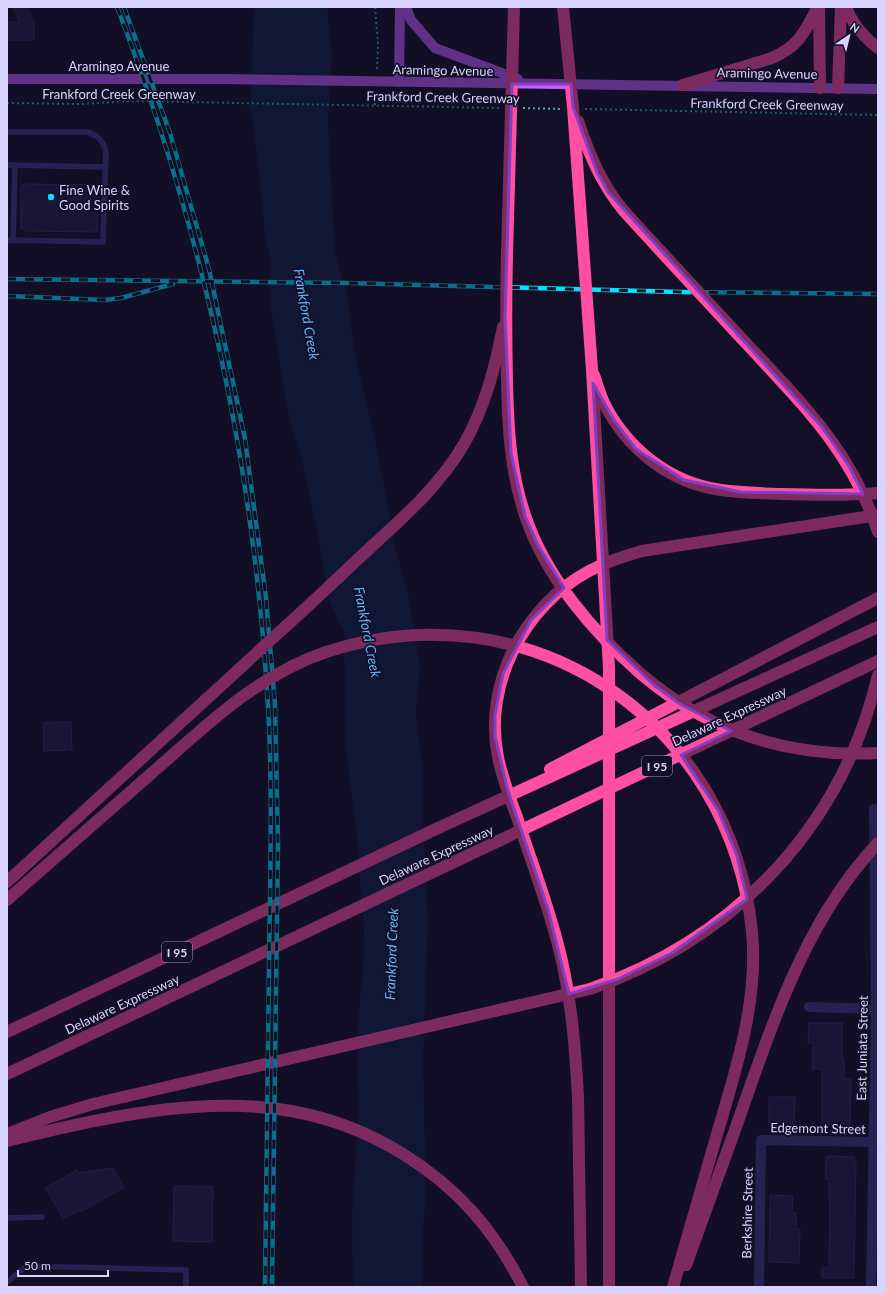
<svg xmlns="http://www.w3.org/2000/svg" width="885" height="1294" viewBox="0 0 885 1294" font-family="Lato,sans-serif">
<rect width="100%" height="100%" fill="#130f26"/>
<polygon fill="#0c2248" points="254,7 327,7 332,54 328,122 335,254 347,294 355,354 377,448 395,547 409,597 420,665 416,712 423,774 422,808 428,924 423,1057 426,1194 422,1246 423,1287 353,1287 352,1218 358,1113 357,1029 363,972 364,930 357,838 346,751 344,632 329,600 317,529 302,461 287,409 270,303 270,256 266,243 253,119 250,110"/>
<g fill="#241b47" stroke="#3b2d73">
<polygon points="13,7 27,7 34,23 34,40 7,40 7,22 20,22"/>
<polygon points="24,184 95,185 98,187 97,232 25,231 21,228 21,186"/>
<polygon points="71,722 72,750 44,751 43,723"/>
<polygon points="809,1023 842,1023 842,1059 844,1059 844,1079 851,1079 850,1125 822,1124 822,1069 812,1069 813,1044 808,1043"/>
<polygon points="769,1097 795,1097 794,1125 769,1125"/>
<polygon points="831,1156 854,1157 854,1161 856,1162 854,1278 822,1278 822,1268 829,1267 830,1201 829,1201 829,1180 825,1179 826,1157"/>
<polygon points="113,1168 124,1187 80,1212 79,1210 63,1219 46,1188 77,1170 78,1173"/>
<polygon points="174,1186 213,1187 212,1242 173,1241"/>
<polygon points="770,1195 793,1196 792,1213 796,1213 796,1229 800,1229 799,1263 769,1262"/>
</g>
<g fill="none" stroke-linecap="round" stroke-linejoin="round">
<g stroke="#2fb8b0" stroke-width="2" stroke-dasharray="2 3" stroke-linecap="butt">
<polyline points="375,7 378,44 377,71"/>
<polyline points="7,103 80,104 132,101 499,108"/>
<polyline points="375,105 376,92"/>
<polyline points="523,108 561,109"/>
<polyline points="585,109 878,115"/>
</g>
<g stroke="#3d3a85" stroke-width="5.5">
<path d="M7 132H87C98 135 104 141 106 153L103 242 7 240"/>
<polyline points="7,165 105,167"/>
<polyline points="13,240 15,165"/>
<polyline points="7,1218 42,1217"/>
<polyline points="7,1282 27,1266 186,1270 186,1287"/>
</g>
<g stroke="#3d3a85" stroke-width="10">
<polyline points="809,1007 878,1009"/>
<polyline points="759,1287 761,1140 874,1142"/>
<polyline points="871,1287 876,1009 874,809 878,809"/>
</g>
<g stroke="#c25bff" stroke-width="10">
<polyline points="406,7 411,20 435,48 518,79"/>
<polyline points="7,79 226,79 878,89"/>
<polyline points="399,82 400,7"/>
</g>
<g stroke="#ff4fa3" stroke-width="12">
<polyline points="819,7 820,88"/>
<path d="M846 7C852 23 865 38 878 48"/>
<path d="M683 85 772 58C800 45 804 33 818 7"/>
<polyline points="838,88 841,7"/>
<path d="M594 375C597 384 600 394 604 403 627 449 670 483 721 490 741 493 761 493 781 494 814 495 846 496 878 493"/>
<polyline points="642,551 878,515"/>
<path d="M286 626C315 600 343 573 371 547 405 516 440 485 464 444 485 407 495 368 503 327"/>
<polyline points="550,769 878,598"/>
<polyline points="7,900 169,758"/>
<polyline points="7,1032 436,829 878,627"/>
<polyline points="7,1074 878,661"/>
<polyline points="609,1086 609,1287"/>
<polyline points="578,1097 581,1287"/>
<path d="M7 1134 50 1117 93 1104 590 989C736 939 843 825 878 675"/>
<path d="M7 1141C94 1119 202 1095 291 1111 331 1118 369 1133 403 1154 458 1188 494 1230 523 1287"/>
<polyline points="686,1265 727,1152"/>
<polyline points="673,1287 713,1148"/>
</g>
<defs>
<g id="rail">
<path d="M117 7C203 231 254 466 268 706 273 793 270 880 269 967 267 1074 267 1180 265 1287"/>
<polyline points="124,7 170,133 209,269 245,439 266,598 275,705 278,843 272,1287"/>
<polyline points="7,279 348,283 679,292 878,294"/>
<polyline points="7,296 104,300 121,298 173,284"/>
</g>
</defs>
<use href="#rail" stroke="#00e5ff" stroke-width="4.5"/>
<use href="#rail" stroke="#130f26" stroke-width="3" stroke-dasharray="9" stroke-linecap="butt"/>
<g stroke="#ff4fa3" stroke-width="12">
<path d="M514 7C512 89 509 172 507 254 506 297 506 338 507 381 508 426 510 471 525 515 545 576 593 632 641 674 710 733 788 758 878 753"/>
<polyline points="563,7 573,107 592,370 609,668 609,1086"/>
<path d="M578 121C589 154 601 183 623 210 663 254 704 298 744 341 801 403 851 449 878 532"/>
<path d="M169 758C217 715 264 673 326 652 529 585 731 720 752 932 759 1006 733 1078 713 1148"/>
<polyline points="7,882 286,626"/>
<path d="M578 1097C575 1044 571 992 557 941 546 899 530 858 517 817 510 798 502 778 498 757 483 684 524 606 589 571 606 562 624 556 642 551"/>
<path d="M727 1152C766 1046 798 927 878 843"/>
</g>
</g>
<path d="M0 0H885V1294H0ZM512 84H571L573 107 597 172 608 192 821 426 849 466 863 494 741 492 684 480 636 449 614 420 593 383 607 640 655 686 680 704 731 731 681 755 718 810 737 856 747 899 672 953 618 979 569 994 548 909 508 791 495 736V715L503 674 531 620 564 588 538 545 525 516 511 453 505 318Z" fill="#130f26" fill-opacity=".55" fill-rule="evenodd"/>
<path fill="none" stroke="#843dc5" stroke-width="3" stroke-linejoin="round" d="M512 84H571L573 107 597 172 608 192 821 426 849 466 863 494 741 492 684 480 636 449 614 420 593 383 607 640 655 686 680 704 731 731 681 755 718 810 737 856 747 899 672 953 618 979 569 994 548 909 508 791 495 736V715L503 674 531 620 564 588 538 545 525 516 511 453 505 318Z"/>
<circle fill="#00e5ff" stroke="#130f26" stroke-width="1.5" cx="51" cy="197" r="4"/>
<g text-anchor="middle" dominant-baseline="central" stroke-width="3.5" stroke-linejoin="round" paint-order="stroke">
<g fill="#130f26" stroke="#9e99be" stroke-width="1">
<rect x="642" y="756" width="30" height="20" rx="3"/>
<rect x="162" y="942" width="30" height="20" rx="3"/>
</g>
<g font-size="12" font-weight="bold" fill="#d9d4ff">
<text x="657" y="766">I 95</text>
<text x="177" y="952">I 95</text>
</g>
<g font-size="13" fill="#d9d4ff" stroke="#130f26">
<text x="119" y="66">Aramingo Avenue</text>
<text transform="translate(443 70) rotate(1)">Aramingo Avenue</text>
<text transform="translate(767 73) rotate(1)">Aramingo Avenue</text>
<text x="119" y="94">Frankford Creek Greenway</text>
<text transform="translate(443 97) rotate(1)">Frankford Creek Greenway</text>
<text transform="translate(767 104) rotate(1)">Frankford Creek Greenway</text>
<text transform="translate(729 716) rotate(-25)">Delaware Expressway</text>
<text transform="translate(436 855) rotate(-25)">Delaware Expressway</text>
<text transform="translate(122 1004) rotate(-25)">Delaware Expressway</text>
<text transform="translate(862 1048) rotate(-89)">East Juniata Street</text>
<text transform="translate(818 1128) rotate(1)">Edgemont Street</text>
<text transform="translate(747 1213) rotate(-89)">Berkshire Street</text>
</g>
<g font-size="13" fill="#d9d4ff" stroke="#130f26" text-anchor="start">
<text x="59" y="190">Fine Wine &amp;<tspan x="59" dy="15">Good Spirits</tspan></text>
</g>
<g font-size="14" font-style="italic" fill="#62b6ff" stroke="#130f26">
<text transform="translate(307 314) rotate(80)">Frankford Creek</text>
<text transform="translate(368 632) rotate(79)">Frankford Creek</text>
<text transform="translate(391 954) rotate(-88)">Frankford Creek</text>
</g>
</g>
<rect width="885" height="1294" fill="none" stroke="#d9d4ff" stroke-width="16"/>
<g transform="translate(849 36) rotate(35)" stroke="#130f26" stroke-width="3" paint-order="stroke">
<path d="M0-3L7 15L0 10L-7 15Z" fill="#d9d4ff"/>
<text y="-6" font-size="11" font-weight="bold" text-anchor="middle" fill="#d9d4ff">N</text>
</g>
<path d="M18 1270v6h90v-6" fill="none" stroke="#d9d4ff" stroke-width="2"/>
<text x="24" y="1270" font-size="12" fill="#d9d4ff" stroke="#130f26" stroke-width="3" paint-order="stroke">50 m</text>
</svg>
